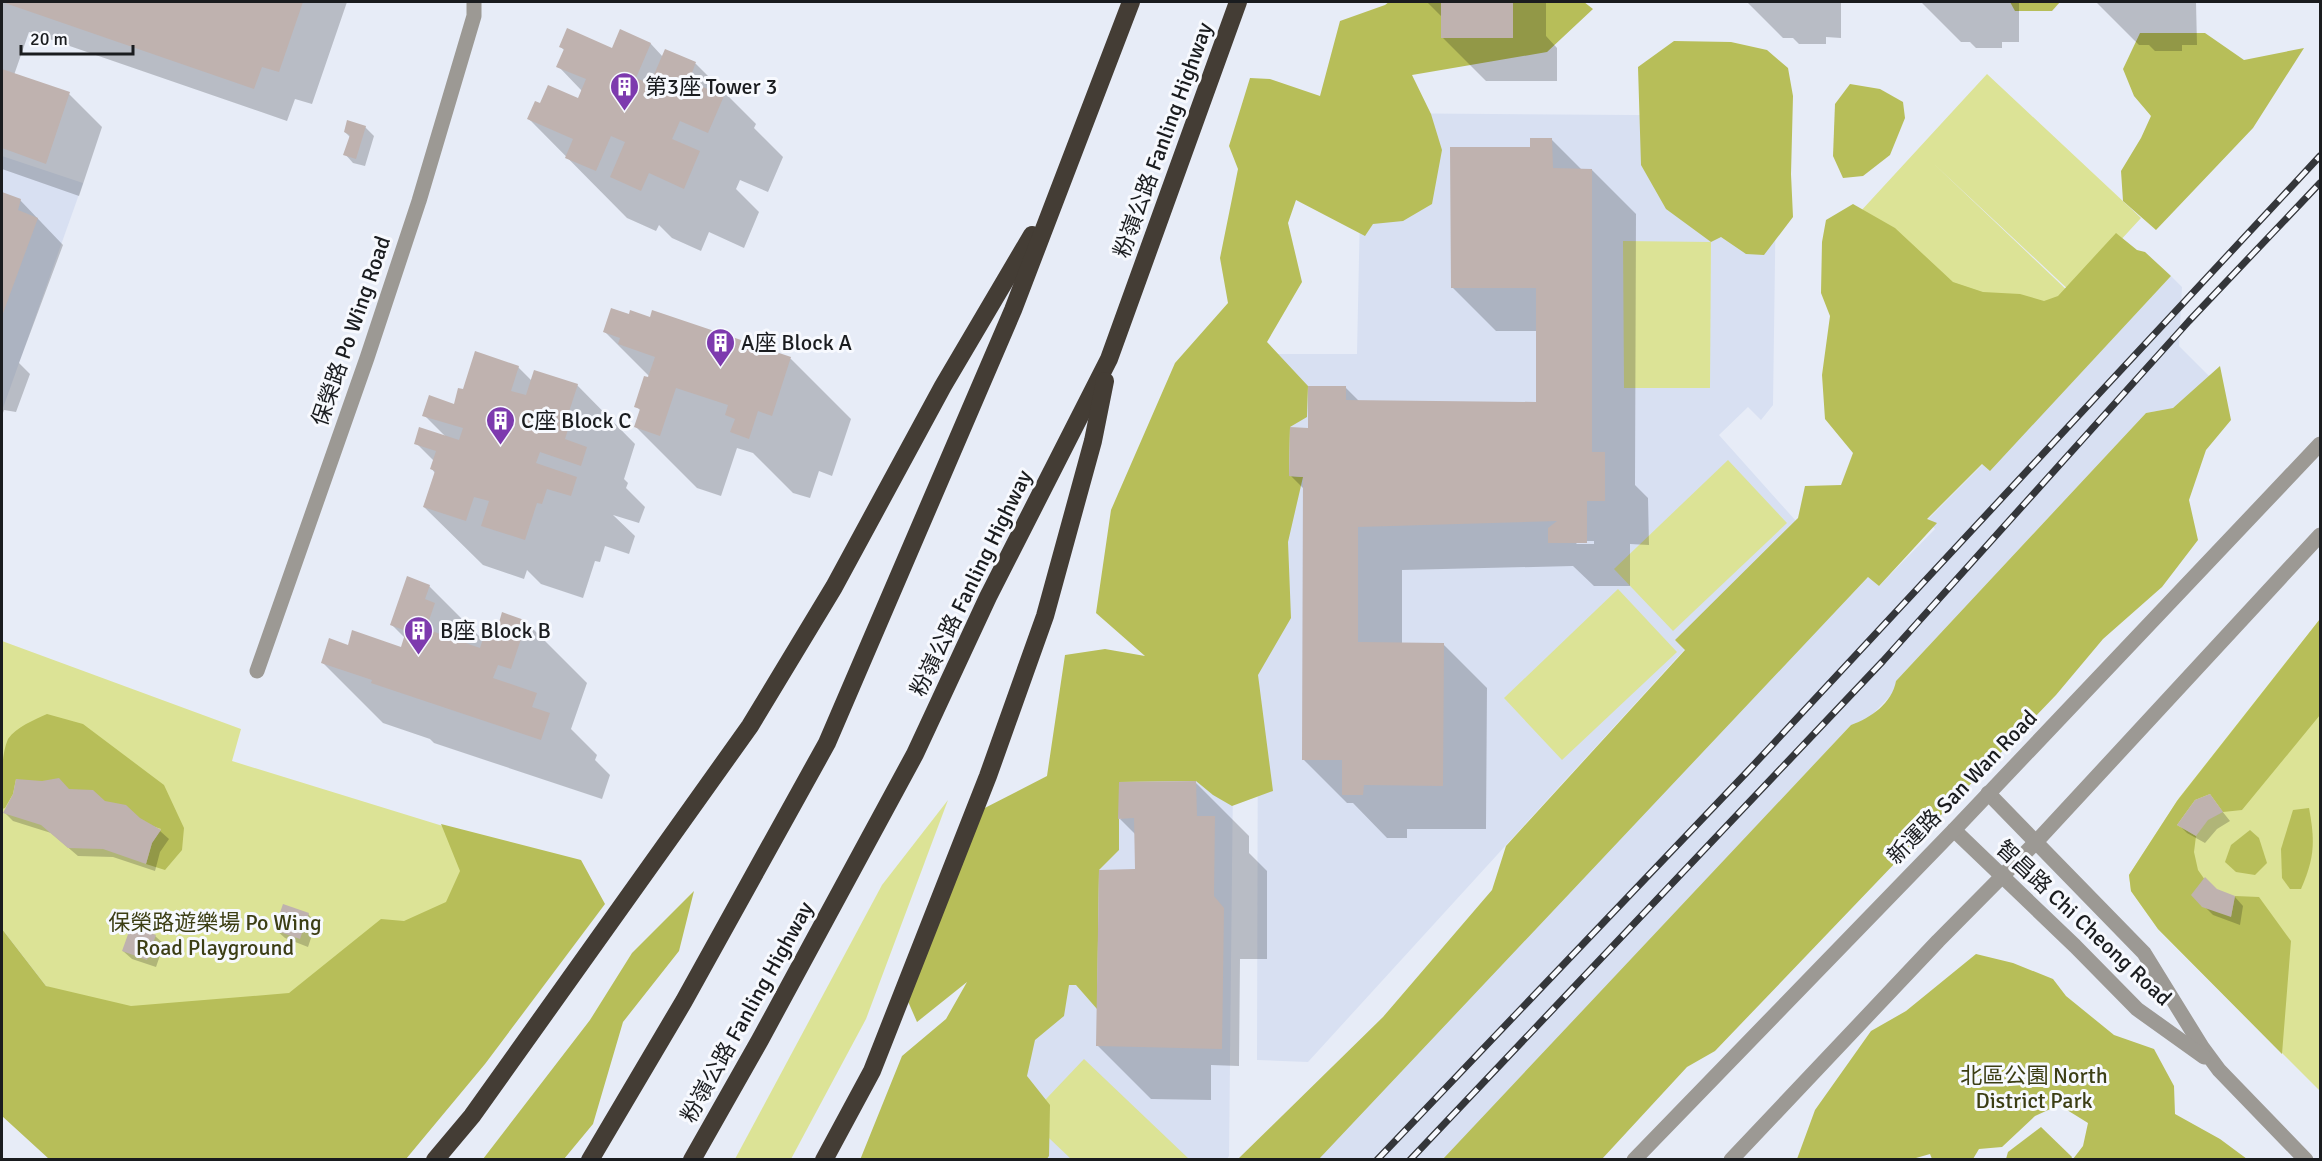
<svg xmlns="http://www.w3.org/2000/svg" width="2322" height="1161" viewBox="0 0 2322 1161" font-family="Signika,'Noto Sans SC',sans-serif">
<rect width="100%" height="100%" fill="#e7ecf7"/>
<g fill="#d8e0f2">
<polygon points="1362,113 1777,116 1773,405 1761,420 1748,407 1719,435 1796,521 1675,640 1685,649 1308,1062 1257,1060 1258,675 1264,354 1357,354"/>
<polygon points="2,156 83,183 2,411"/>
<polygon points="2171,276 2182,287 2179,346 2210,377 2173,408 2146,413 1896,681 1894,692 1869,718 1851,725 1445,1159 1314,1160 1869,576 1879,586 1935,529 1927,520 1983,464 1990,470"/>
<polygon points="1233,777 1229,1156 1226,1160 953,1160 1060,780"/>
</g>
<g fill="#dce396">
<polygon points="1987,74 2141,218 2072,293 1934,164 2071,294 2002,369 1848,225"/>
<polygon points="1623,241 1711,242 1710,388 1624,388"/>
<polygon points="1728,460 1787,523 1673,631 1614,569"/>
<polygon points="1618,589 1677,652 1562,760 1504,698"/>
<polygon points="2320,619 2320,1091 2158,929 2131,891 2129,875 2179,798"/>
<polygon points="2,641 241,729 232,761 540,856 300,1109 46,986 2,929"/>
<polygon points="948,800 866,1019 791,1159 735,1159 882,885"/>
<polygon points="1084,1059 1189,1159 1071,1159 1028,1118"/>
</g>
<g fill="#b7be59">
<polygon points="1389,2 1584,2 1593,9 1547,52 1412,75 1431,114 1442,150 1432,204 1403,221 1373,224 1365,236 1296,200 1288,223 1302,282 1267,342 1308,386 1307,417 1290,427 1289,476 1303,477 1288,542 1291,618 1258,675 1273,791 1232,806 1213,795 1196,781 1119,782 1119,850 1099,870 1097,1009 1076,985 1069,985 1064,1016 1035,1040 1027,1076 1050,1105 1049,1156 1046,1160 860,1160 902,1056 946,1019 967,982 917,1022 903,990 973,814 1047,776 1065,655 1105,649 1145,656 1096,613 1111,510 1175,363 1228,303 1220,258 1238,169 1229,146 1250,78 1270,79 1320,96 1340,21 1385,5"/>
<polygon points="2010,2 2060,2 2052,11 2015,11"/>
<polygon points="2140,33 2205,33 2244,60 2304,48 2253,128 2156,230 2123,201 2121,171 2141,138 2151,116 2134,96 2123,69"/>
<polygon points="1674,41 1731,42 1767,50 1788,68 1793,96 1791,174 1793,217 1764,255 1746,254 1721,237 1711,242 1666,209 1641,165 1638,67"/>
<polygon points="1850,84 1880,89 1903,102 1905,118 1890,155 1863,176 1843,178 1833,156 1835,104"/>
<polygon points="1853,204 1895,228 1953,282 1983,292 2020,294 2044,301 2058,296 2116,233 2137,250 2145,252 2171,276 1990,471 1982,464 1927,519 1937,523 1879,586 1868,577 1319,1159 1238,1159 1383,1017 1492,890 1506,846 1685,650 1675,640 1677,638 1798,518 1805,486 1841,485 1853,453 1825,419 1822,375 1830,316 1821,293 1822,242 1826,220"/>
<path d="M2220 366 2231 420 2206 450 2189 500 2198 540 2162 587 2103 639 2056 695 1715 1051 1687 1067 1602 1159H1443L1851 725C1871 718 1892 703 1896 681L2146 413 2173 408Z"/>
<polygon points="2320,619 2320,715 2242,810 2223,812 2210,794 2195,800 2177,825 2196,836 2194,852 2198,870 2231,917 2235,896 2259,897 2291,941 2282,1054 2158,929 2131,891 2129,875 2177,801"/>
<path d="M47 714 83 724 164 785 184 828 182 850 165 870 146 864 152 843 161 829 16 779 13 794 5 808 2 809C2 788 0 757 8 739 16 727 34 720 47 714Z"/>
<path d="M2309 808C2315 841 2315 857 2301 889H2290L2282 878 2281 849 2293 810Z"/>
<polygon points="441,824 581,860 605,904 485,1064 406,1159 49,1159 2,1116 2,929 46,986 131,1006 289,993 381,919 404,921 446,902 460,871"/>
<polygon points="2250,830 2259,838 2267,863 2255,875 2236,872 2225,862 2231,845"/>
<polygon points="694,891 679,951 623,1022 593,1124 564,1159 483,1159 590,1020 632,953"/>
<polygon points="1976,954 2013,963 2053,979 2066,996 2114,1035 2154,1049 2174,1086 2175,1114 2220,1139 2247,1159 2073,1159 2083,1146 2088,1123 2059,1105 2035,1116 2002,1147 1979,1149 1973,1159 1932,1159 1930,1154 1909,1160 1797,1159 1815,1110 1871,1031 1906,1011"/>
<polygon points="2041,1127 2072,1157 2071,1159 2006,1159 2008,1152"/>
</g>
<g fill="#0003" fill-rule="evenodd">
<polygon points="2,2 347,2 312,104 295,99 287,121 29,32 14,75 69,94 102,127 79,196 2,169"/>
<polygon points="1427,2 1546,2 1546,36 1557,48 1557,81 1486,81 1442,37 1442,17"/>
<polygon points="1747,2 1841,2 1841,38 1826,37 1826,44 1799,44 1793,38 1783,38"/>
<polygon points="1921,2 2019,2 2019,42 2002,42 2002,48 1976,48 1970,42 1961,42"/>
<polygon points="2096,2 2196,2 2197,45 2182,45 2182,51 2155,51 2149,45 2139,45"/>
<polygon points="621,31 651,44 663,57 666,51 696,64 756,124 754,128 783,157 768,192 740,180 736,189 759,212 744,248 709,232 701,251 672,238 659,225 656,231 627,218 529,119 541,105 579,100 582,91 558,66 565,51 561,47 613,50"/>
<polygon points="365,127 374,136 365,166 353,163 345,154 350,137 345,132"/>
<path d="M1551 139 1582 170H1592L1636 214 1635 485 1648 498 1649 545 1630 544V586H1594L1573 566 1402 570V644H1443L1487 688 1486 829H1407V838H1387L1353 803H1347L1303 759 1304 489 1291 476 1309 429 1346 388 1360 402 1537 404V331H1496L1452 287 1532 148ZM1574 541H1594V544H1577Z"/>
<polygon points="2,194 20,200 63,245 19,363 30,374 16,412 4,410 2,416"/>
<polygon points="653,312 791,359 851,419 832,476 819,471 810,498 793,493 753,453 737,448 721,496 697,488 636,427 641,411 636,406 650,377 605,332 630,316 651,319"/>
<polygon points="518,367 532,381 577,385 635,444 624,479 628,483 626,488 645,507 639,523 613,515 635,536 629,554 605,546 600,562 595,561 583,598 541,584 527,570 524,579 483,565 424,507 435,473 431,468 434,461 416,443 446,437 424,415 455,406 464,391"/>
<polygon points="429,586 484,641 499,628 526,622 587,683 571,729 597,755 595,760 610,775 602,799 434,743 430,739 383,723 322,662 349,647 402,649 405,638 392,625"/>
<polygon points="1195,782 1249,836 1249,853 1267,871 1267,959 1240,959 1239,1066 1211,1065 1211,1100 1151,1099 1098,1046 1136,871 1136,835 1120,819"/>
<polygon points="70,791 104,803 160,831 169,839 160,852 155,871 113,857 78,856 51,833 13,821 5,813"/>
<polygon points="2210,796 2230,821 2217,829 2205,843 2187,833 2179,825"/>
<polygon points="2217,890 2235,897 2243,906 2240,925 2213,915 2193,895"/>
<polygon points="308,914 316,923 308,947 285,938 276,930"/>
<polygon points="155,936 164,944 156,967 132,959 123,951"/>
</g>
<g fill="#bfb2af">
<polygon points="2,2 303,2 279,72 262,67 254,89"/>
<rect x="1441" y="2" width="72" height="36"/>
<polygon points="567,28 612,48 620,29 651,43 636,78 650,84 665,49 696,62 689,81 724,96 708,133 680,121 672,139 700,151 684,189 649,173 641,191 610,177 625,142 611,136 596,171 565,158 573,139 527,119 535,101 540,103 548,85 578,98 586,79 556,67 564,49 559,47"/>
<polygon points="2,69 70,92 46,164 2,148"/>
<polygon points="347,120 366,126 356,159 343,155 350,135 344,132"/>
<polygon points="1530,138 1552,138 1553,168 1592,169 1592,452 1605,452 1605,501 1587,501 1587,543 1548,543 1548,528 1557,521 1358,527 1358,642 1444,643 1443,786 1364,785 1363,795 1342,795 1342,760 1302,760 1303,477 1289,476 1290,427 1308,428 1308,386 1346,386 1346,400 1536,402 1536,288 1451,288 1450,147 1530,147"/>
<polygon points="2,192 21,199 18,210 38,218 2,316"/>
<polygon points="611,308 629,314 630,310 650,317 652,310 791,357 772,416 758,411 749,439 730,432 735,419 725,415 728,405 676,388 660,436 634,427 640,409 634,407 644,376 648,377 655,357 618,344 620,338 603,332"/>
<polygon points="475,351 519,366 511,391 526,395 534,370 578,384 566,421 570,423 565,439 587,447 581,466 540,452 536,463 577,477 571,496 547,489 542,504 537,503 525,540 481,526 489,501 474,497 466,521 423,507 435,471 430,469 436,451 414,444 419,427 459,440 463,428 422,416 429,395 454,404 458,388 463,389"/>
<polygon points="407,576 430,585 425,599 435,603 426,629 480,648 488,623 498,626 502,612 527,621 511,669 498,665 493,678 537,693 532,707 550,713 541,740 371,683 372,680 321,663 329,638 348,645 352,630 401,647 406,631 390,625"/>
<polygon points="59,778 69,789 93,790 105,801 126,805 140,818 161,830 152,843 146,864 103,849 68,848 41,825 3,813 13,794 16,779 42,781"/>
<polygon points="1196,781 1197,816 1215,816 1214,896 1224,908 1222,1049 1096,1046 1099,870 1135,869 1134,818 1118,819 1119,782"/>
<polygon points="2210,794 2223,812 2208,820 2196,836 2177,825 2195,800"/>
<polygon points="2205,877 2217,889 2235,896 2231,917 2202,907 2191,895"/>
<polygon points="283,904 309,913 300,939 274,930"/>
<polygon points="131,926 156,935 147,960 122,951"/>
</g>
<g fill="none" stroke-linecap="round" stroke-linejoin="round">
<g stroke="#9c9994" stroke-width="15">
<polyline points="257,671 367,358 419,201 474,16 474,2"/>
<polyline points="1988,793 2144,953 2202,1047 2219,1070 2306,1160"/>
<polyline points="1954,830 2075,946 2137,1009 2204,1057"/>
</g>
<g stroke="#9c9994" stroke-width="15">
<polyline points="1634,1160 1954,830 2320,444"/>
<polyline points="1731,1160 1938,941 2037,841 2320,535"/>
</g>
<g stroke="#443d35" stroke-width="18">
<polyline points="435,1160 472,1116 750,726 834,587 943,386 1032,235"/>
<polyline points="590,1160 684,1001 827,743 1013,310 1131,2"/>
<polyline points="692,1160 760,1040 915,754 988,597 1109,359 1238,2"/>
<polyline points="824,1160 872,1071 988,776 1045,616 1093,441 1105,381"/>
</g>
<defs>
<g id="rail">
<polyline points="1377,1160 1747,772 2320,156"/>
<polyline points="1410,1160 1883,661 2189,321 2320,183"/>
</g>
</defs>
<use href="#rail" stroke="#34363a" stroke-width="7"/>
<use href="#rail" stroke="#f7f9fe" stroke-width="4.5" stroke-dasharray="14" stroke-linecap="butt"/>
</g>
<defs>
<symbol id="building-pin" viewBox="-11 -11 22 30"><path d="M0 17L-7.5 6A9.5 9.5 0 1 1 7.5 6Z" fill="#7d3aae" stroke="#f7f9fe"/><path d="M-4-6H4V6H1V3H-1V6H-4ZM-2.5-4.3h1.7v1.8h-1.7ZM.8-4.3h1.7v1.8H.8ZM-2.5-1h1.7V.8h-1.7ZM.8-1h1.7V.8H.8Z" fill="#fff"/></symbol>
</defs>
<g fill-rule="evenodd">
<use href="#building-pin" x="608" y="70" width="33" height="45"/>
<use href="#building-pin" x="704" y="326" width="33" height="45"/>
<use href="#building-pin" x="484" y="404" width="33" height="45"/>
<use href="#building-pin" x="402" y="614" width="33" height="45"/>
</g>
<g text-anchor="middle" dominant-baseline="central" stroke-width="6" stroke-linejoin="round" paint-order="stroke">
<g font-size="22" fill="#1a1c1f" stroke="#f7f9fe" text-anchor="start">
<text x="645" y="86">第3座 Tower 3</text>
<text x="741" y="342">A座 Block A</text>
<text x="521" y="420">C座 Block C</text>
<text x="440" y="630">B座 Block B</text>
</g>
<g font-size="22" fill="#1a1c1f" stroke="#f7f9fe">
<text transform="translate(1163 140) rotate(-70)">粉嶺公路 Fanling Highway</text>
<text transform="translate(351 331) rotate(-71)">保榮路 Po Wing Road</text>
<text transform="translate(971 583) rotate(-64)">粉嶺公路 Fanling Highway</text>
<text transform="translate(1962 787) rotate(-46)">新運路 San Wan Road</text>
<text transform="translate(2084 923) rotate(43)">智昌路 Chi Cheong Road</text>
<text transform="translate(747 1012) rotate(-61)">粉嶺公路 Fanling Highway</text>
</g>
<g font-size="22" fill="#3c3e14" stroke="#f7f9fe">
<text x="215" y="922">保榮路遊樂場 Po Wing<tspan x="215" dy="25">Road Playground</tspan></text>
<text x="2034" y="1075">北區公園 North<tspan x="2034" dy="25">District Park</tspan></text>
</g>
</g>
<rect width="2322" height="1161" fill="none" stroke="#1a1c1f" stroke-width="6"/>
<path d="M21 45v9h112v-9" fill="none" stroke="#1a1c1f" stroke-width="3"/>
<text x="30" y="45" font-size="18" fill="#1a1c1f" stroke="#f7f9fe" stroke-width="4.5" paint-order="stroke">20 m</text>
</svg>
